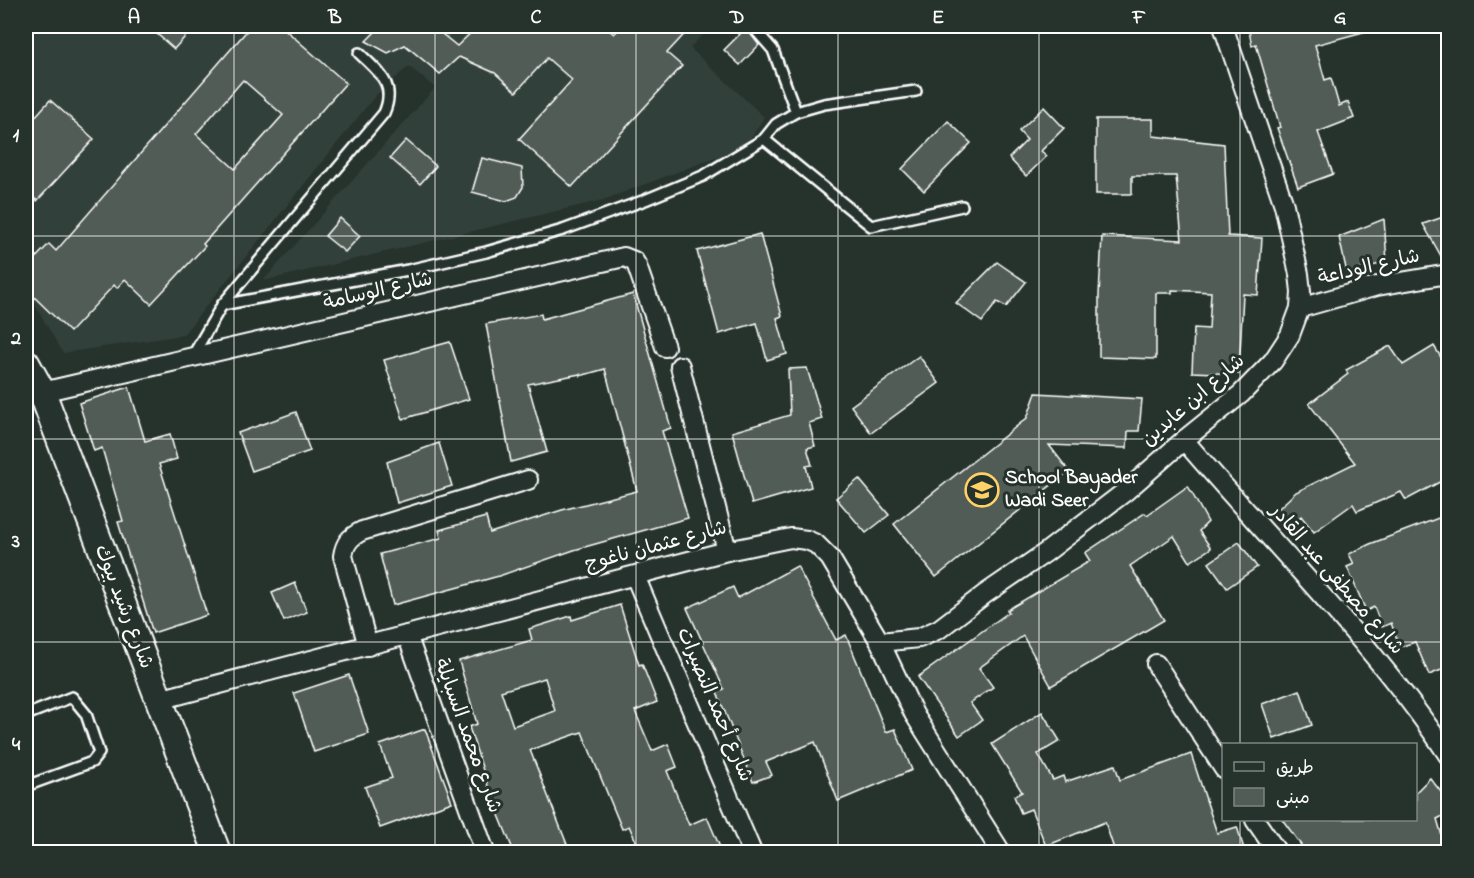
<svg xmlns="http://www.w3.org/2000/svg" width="1474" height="878" viewBox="0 0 1474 878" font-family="'Indie Flower','Playpen Sans Arabic',sans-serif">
<rect width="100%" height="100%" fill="#26332d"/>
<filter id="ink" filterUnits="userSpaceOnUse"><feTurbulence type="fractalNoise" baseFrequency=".0167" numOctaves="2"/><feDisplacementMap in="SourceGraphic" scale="12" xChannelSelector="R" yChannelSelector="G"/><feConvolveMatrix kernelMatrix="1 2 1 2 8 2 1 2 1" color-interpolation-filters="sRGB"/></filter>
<g filter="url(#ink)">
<polygon fill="#333f3a" points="26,26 711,26 690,48 764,117 746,146 603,200 263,281 435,88 409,66 375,96 183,335 63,353 26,290"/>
<g fill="#515c57" stroke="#fff" stroke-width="1.5" fill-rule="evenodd">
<polygon points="148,26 195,26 174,49"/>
<path d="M251 26H281L346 83 203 244 205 246 151 304 125 279 117 288 114 285 70 332 26 289V268L49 244 56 251ZM243 80 283 115 235 169 196 134Z"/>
<polygon points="381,26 432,26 457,46 478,26 604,26 614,34 622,26 692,26 667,53 682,66 572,187 519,139 572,80 547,58 516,92 495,73 459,57 440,74 405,45 388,53 366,41"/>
<polygon points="1248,26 1366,26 1367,31 1315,45 1325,80 1331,78 1339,106 1348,102 1354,118 1318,132 1333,174 1298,187 1277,128 1280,127 1256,44 1252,46"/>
<polygon points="746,28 759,45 740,65 724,50"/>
<polygon points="50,100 94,139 37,201 26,190 26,127"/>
<polygon points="1044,107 1064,128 1041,151 1047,156 1026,176 1009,158 1027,140 1019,131"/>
<polygon points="1096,119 1153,119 1153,136 1224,144 1228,236 1262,238 1258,295 1243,294 1239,374 1192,372 1194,328 1209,329 1211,292 1172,290 1172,293 1156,293 1156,359 1099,357 1099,295 1102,236 1182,240 1176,176 1132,176 1132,194 1096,194"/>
<polygon points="948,121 971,143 924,191 902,169"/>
<polygon points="406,140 436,166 420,184 390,158"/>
<polygon points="482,158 522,168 523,187 517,197 506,201 472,192"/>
<polygon points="1449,215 1449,263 1445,263 1423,224"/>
<polygon points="340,218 360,236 345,252 325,236"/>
<polygon points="1384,219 1387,262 1347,273 1339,237"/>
<polygon points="760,234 782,316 777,318 787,354 767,360 757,323 719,334 697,251"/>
<polygon points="997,262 1026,282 1006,307 997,302 982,322 956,303"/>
<polygon points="633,294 671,428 662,431 688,518 574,550 499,576 393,605 380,554 441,538 439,530 486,517 490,533 562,510 637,491 605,369 580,376 580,374 528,384 547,452 511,462 486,324 541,314 542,319"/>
<polygon points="450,342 469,399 403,419 384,360"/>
<polygon points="1390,346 1403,365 1434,346 1449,370 1449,477 1406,500 1401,492 1357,511 1353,504 1314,532 1301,516 1292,525 1278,509 1296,492 1355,463 1309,404 1348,374 1346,370"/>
<polygon points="919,356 939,383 871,433 851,406"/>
<polygon points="807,368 822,419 809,423 815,446 807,448 812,465 806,466 811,487 752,504 732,432 790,415 788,369"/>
<polygon points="129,387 145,441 170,434 177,459 159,464 207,615 153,633 118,522 123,521 102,448 94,451 79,403"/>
<polygon points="1036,393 1142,399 1139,431 1128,431 1127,448 1049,445 1069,471 936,577 894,524 1027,418"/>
<polygon points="296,412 310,451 252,471 238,433"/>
<polygon points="439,443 452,486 397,503 387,462"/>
<polygon points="859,479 889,515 866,533 836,498"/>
<polygon points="1188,486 1208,522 1199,531 1211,548 1190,562 1174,536 1130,566 1164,620 1051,686 1023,636 979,668 993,687 970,703 982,720 959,736 918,677 1009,612 1007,610 1090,561 1085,553 1145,513 1147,515"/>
<polygon points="1449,514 1449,667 1429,675 1415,642 1400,647 1391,623 1382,627 1374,607 1366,611 1347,567 1354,564 1349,554 1370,544"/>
<polygon points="1239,542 1257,567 1227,588 1209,563"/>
<polygon points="797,566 836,640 846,635 886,732 895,729 912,770 838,801 815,742 766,762 772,775 753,782 717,692 724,689 687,608 733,587 738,598"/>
<polygon points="295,583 307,612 284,621 272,593"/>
<path d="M620 605 639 665 642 664 657 702 635 711 652 751 668 744 677 767 667 771 689 825 707 817 722 852H641L629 826 622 829 582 732 530 750 570 852H514L492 798 469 727 477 724 459 661 532 640 529 629 571 616 572 620ZM545 678 555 711 513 726 501 691Z"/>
<polygon points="349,675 369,734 314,752 294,693"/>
<polygon points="1300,690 1312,725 1274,739 1262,704"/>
<polygon points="1042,712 1060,741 1038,754 1053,780 1063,776 1065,782 1115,765 1120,780 1191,754 1217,833 1237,827 1245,852 1115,852 1105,822 1046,846 1031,809 1021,813 1014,796 1022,792 992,744"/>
<polygon points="425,729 452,802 380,828 365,787 392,778 380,745"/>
<polygon points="1430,778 1449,802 1449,813 1437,819 1445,846 1438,852 1306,852 1282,819 1416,819 1416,792"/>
</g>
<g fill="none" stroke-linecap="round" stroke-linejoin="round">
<defs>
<g id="lane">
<polyline points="796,112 824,104 916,91"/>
<polyline points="764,139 871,226 962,206"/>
<polyline points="222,305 408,270 486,252 563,230 645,200 703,176 764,139 776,124 796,112 773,50 752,26"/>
<path d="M193 355 222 305 384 113C397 83 378 72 359 53"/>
<polyline points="26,715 72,697 86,714 99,753 92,762 26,786"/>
</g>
<g id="street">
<polyline points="1300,308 1377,286 1448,274"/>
<polyline points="680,366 727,551"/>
<polyline points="42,392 624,257 634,261 637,266 665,347"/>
<path d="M1184 440C1272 544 1372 641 1448 755"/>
<polyline points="635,576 752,852"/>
<polyline points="407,635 485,852"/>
<polyline points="880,642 919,638 939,629 985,594 1045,553 1126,491 1184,440 1241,394 1273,361 1290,335 1300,308 1301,292 1299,274 1284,205 1223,26"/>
<path d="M368 646 343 556C345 543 350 537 362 531L528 480"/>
<polyline points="1156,664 1224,769"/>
<polyline points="159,700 727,551 791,538 807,540 816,544 830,558 880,642 914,714 1001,852"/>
<polyline points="1255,820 1277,852"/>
</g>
<polyline id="secondary" points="26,363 42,392 217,852"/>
</defs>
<use href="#lane" stroke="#fff" stroke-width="14"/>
<use href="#street" stroke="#fff" stroke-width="22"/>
<use href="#secondary" stroke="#fff" stroke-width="30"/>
<use href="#lane" stroke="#26332d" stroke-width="9"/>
<use href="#street" stroke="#26332d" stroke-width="18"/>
<use href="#secondary" stroke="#26332d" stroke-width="26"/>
</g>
</g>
<path fill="none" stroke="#fff" stroke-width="1.5" stroke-opacity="0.55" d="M234 26V852M435 26V852M636 26V852M838 26V852M1039 26V852M1240 26V744M26 236H1448M26 439H1448M26 642H1448M1240 820V852"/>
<defs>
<symbol id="school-ring" viewBox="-11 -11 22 22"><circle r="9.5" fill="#26332d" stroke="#ffd166" stroke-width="1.5"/><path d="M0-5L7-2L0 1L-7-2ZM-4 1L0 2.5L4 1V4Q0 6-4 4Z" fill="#ffd166"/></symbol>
</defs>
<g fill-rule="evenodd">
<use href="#school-ring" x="963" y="471" width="38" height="38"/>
</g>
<g text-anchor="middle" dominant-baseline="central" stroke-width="6" stroke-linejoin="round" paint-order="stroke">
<g font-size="20" fill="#fff" stroke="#26332d">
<text transform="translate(1369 268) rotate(-13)">شارع الوداعة</text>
<text transform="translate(378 292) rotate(-13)">شارع الوسامة</text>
<text transform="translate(1194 401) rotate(-41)">شارع ابن عابدين</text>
<text transform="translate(656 547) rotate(-15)">شارع عثمان ناغوج</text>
<text transform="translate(1336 580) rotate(49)">شارع مصطفى عبد القادر</text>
<text transform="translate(123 607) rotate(69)">شارع رشيد بيوك</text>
<text transform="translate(714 705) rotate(67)">شارع أحمد النصيرات</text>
<text transform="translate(467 736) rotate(70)">شارع محمد السبايلة</text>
</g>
<g font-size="20" font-weight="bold" fill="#fff" stroke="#26332d" text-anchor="start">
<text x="1005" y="478">School Bayader<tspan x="1005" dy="23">Wadi Seer</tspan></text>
</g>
</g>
<rect width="1474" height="878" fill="none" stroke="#26332d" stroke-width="66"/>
<rect x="1222" y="743" width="195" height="78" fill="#26332d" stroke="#7d8581" stroke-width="1.5"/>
<rect x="1234" y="762" width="30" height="9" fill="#26332d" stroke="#7d8581" stroke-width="1.5"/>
<text x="1276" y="773" font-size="18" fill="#ffffff">طريق</text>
<rect x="1234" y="788" width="30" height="18" fill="#515c57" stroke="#7d8581" stroke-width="1.5"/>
<text x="1276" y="803" font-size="18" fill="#ffffff">مبنى</text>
<rect x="33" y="33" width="1408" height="812" fill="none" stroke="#fff" stroke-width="2"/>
<g font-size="20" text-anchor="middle" font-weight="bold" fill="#fff">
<text x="134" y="23">A</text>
<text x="335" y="23">B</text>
<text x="536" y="23">C</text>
<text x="737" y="23">D</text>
<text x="938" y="23">E</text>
<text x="1139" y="23">F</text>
<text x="1340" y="23">G</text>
<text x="16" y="141">1</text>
<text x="16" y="344">2</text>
<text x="16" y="547">3</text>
<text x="16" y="750">4</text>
</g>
</svg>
